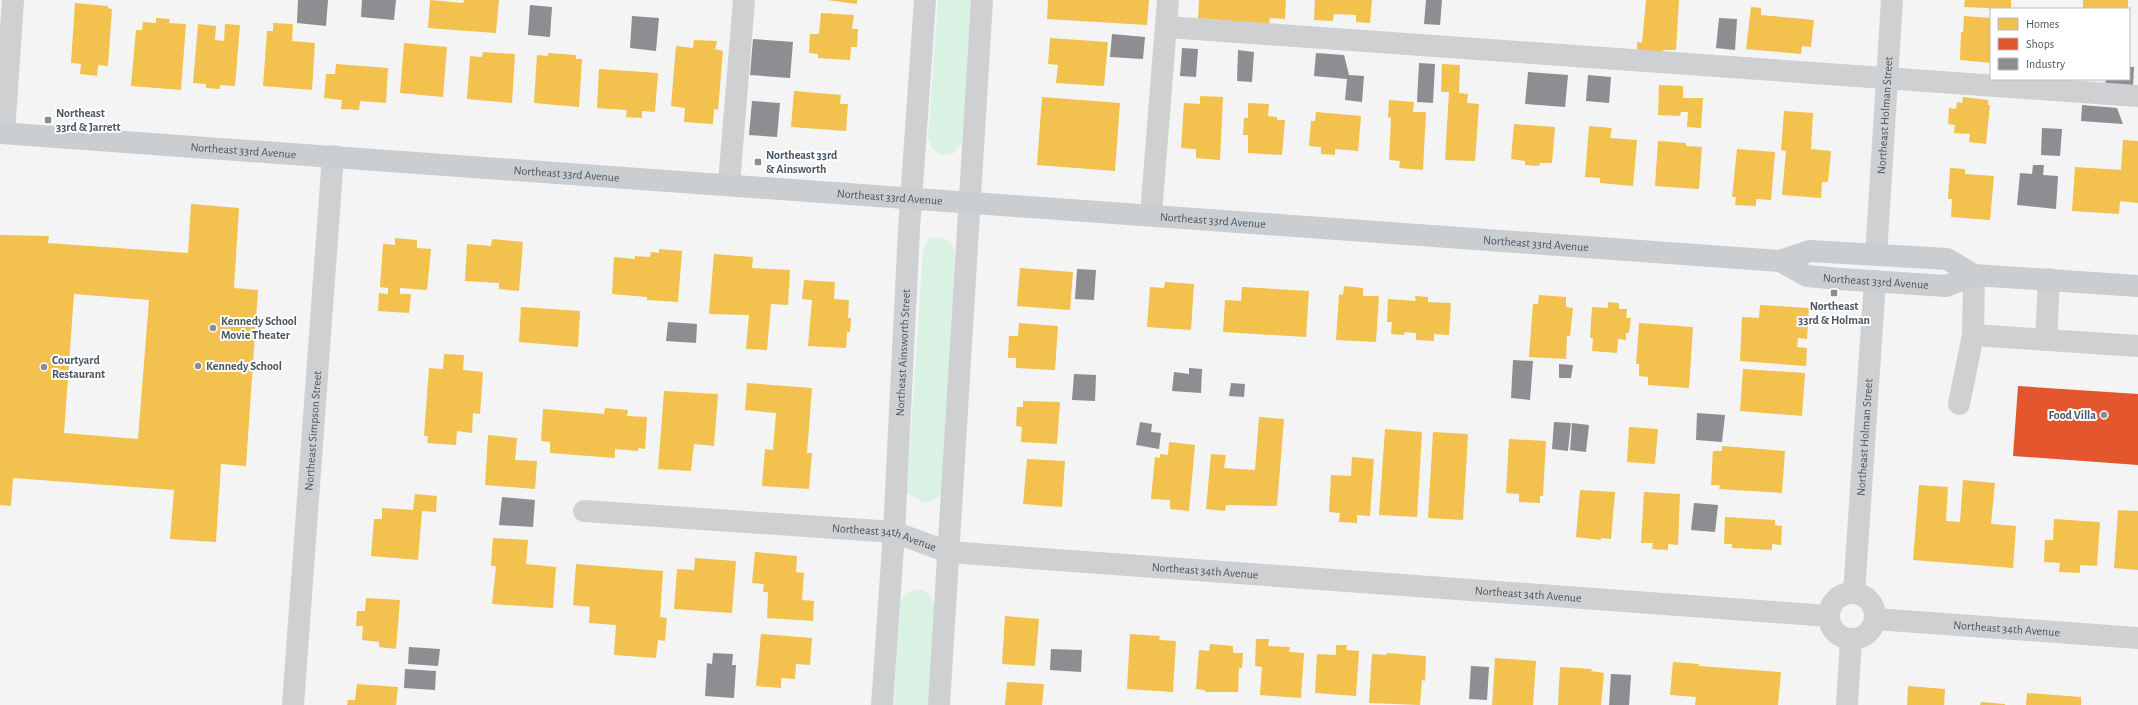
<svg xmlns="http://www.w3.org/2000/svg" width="2138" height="705" viewBox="0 0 2138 705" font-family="'Alegreya Sans',sans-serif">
<rect width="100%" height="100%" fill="#f4f4f4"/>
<g fill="#d9f2e3">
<polygon points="938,0 971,0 962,141 953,154 941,155 932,148 928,138"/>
<polygon points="941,237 951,243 955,253 941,496 925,503 907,493 923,249 929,238"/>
<path d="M914 589C926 590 932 594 935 607L928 705H894L900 602 905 595Z"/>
</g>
<g fill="#f2c14e" fill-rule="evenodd">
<polygon points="430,0 463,3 464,0 499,0 496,33 428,28"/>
<polygon points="827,0 857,0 857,4"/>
<polygon points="1048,0 1149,0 1147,25 1047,19"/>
<polygon points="1199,0 1286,0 1285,19 1270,18 1269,24 1198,18"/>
<polygon points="1315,0 1372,0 1370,23 1356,22 1356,15 1334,14 1333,21 1314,20"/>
<polygon points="1646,0 1679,0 1676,50 1663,50 1663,55 1637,53 1637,42 1642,43"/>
<polygon points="1965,0 2011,0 2011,9 1964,7"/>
<rect x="2083" y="0" width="45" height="9"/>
<polygon points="75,3 108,6 108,8 112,9 108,66 98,65 97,76 80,74 81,64 71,63"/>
<polygon points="1751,7 1761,8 1761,15 1814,20 1811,47 1802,46 1801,54 1746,49"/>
<polygon points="821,13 854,15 852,29 858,29 857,47 851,47 850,60 818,58 818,54 809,53 810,34 819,34"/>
<polygon points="1964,16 1991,18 1991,63 1960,60 1961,32 1963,32"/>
<polygon points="156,18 170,19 169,23 186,24 181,90 131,86 136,30 142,30 143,22 156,23"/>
<polygon points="273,23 293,24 292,41 315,43 312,90 263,86 267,31 273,31"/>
<polygon points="198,24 216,26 215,40 224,41 225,24 240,25 235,86 220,85 220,89 206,88 206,84 193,83"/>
<polygon points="1050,38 1108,42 1104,86 1056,83 1058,65 1048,64"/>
<polygon points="694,40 717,41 715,49 723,51 718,110 714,109 713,124 684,122 685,108 671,106 676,46 693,48"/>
<polygon points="404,43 447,47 443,97 400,93"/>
<polygon points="483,52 515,54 512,103 467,99 470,56 482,57"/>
<polygon points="548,53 576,55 576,59 582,59 579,107 534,103 537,55 548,56"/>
<polygon points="336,64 388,68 386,103 360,101 359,110 341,109 342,100 324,98 326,74 335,74"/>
<polygon points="1442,64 1460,65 1459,93 1468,94 1467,103 1479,104 1475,161 1445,160 1449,92 1441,92"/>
<polygon points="599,69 658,73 655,112 642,111 642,118 626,117 627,110 597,108"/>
<polygon points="1659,85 1683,86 1683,98 1703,98 1701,128 1687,127 1688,112 1681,112 1680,116 1658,115"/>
<polygon points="794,91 841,95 840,104 848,104 846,131 791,127"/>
<polygon points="1200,96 1223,97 1220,160 1196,158 1196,149 1181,148 1184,103 1200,104"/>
<polygon points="1042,97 1120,103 1115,171 1037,165"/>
<polygon points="1963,97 1988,100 1988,105 1990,105 1986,144 1969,142 1970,134 1954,133 1955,125 1948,124 1949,108 1956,109 1957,102 1962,103"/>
<polygon points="1389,100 1414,102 1413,112 1426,112 1423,170 1399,168 1400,161 1389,160 1391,118 1388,117"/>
<polygon points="1248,103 1269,104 1268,116 1277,117 1277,120 1285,120 1282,155 1248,153 1248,135 1243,135 1244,118 1248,118"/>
<polygon points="1784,111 1813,113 1811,149 1831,151 1828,182 1822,182 1821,198 1782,195 1786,151 1781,150"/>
<polygon points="1316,112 1361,116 1358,151 1335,149 1335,155 1321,154 1321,147 1309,146 1311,121 1315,121"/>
<polygon points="1514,124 1555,127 1552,163 1540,163 1539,166 1525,165 1525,161 1511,159"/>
<polygon points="1589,126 1612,128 1610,138 1637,140 1633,186 1600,183 1600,178 1585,177"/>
<polygon points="2123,140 2138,141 2138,203 2120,201 2119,214 2072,211 2075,167 2121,170"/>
<polygon points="1658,141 1686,143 1686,146 1702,147 1699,189 1655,186"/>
<polygon points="1737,149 1775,152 1771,200 1756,199 1756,206 1735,205 1736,197 1732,197"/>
<polygon points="1950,168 1965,169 1965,174 1994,176 1990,220 1951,217 1952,199 1948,199"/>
<path d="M191 204 239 208 234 288 258 290 246 466 221 464 216 542 170 539 174 490 13 478 11 506 0 505V235L49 236 48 243 188 253ZM74 294 149 300 138 439 64 433Z"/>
<polygon points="395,238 417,240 417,248 431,249 427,290 400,288 400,294 411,294 409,313 378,311 379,293 388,294 388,288 380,287 383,244 395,245"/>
<polygon points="492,239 523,242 519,291 499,289 499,283 465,281 467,244 491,246"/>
<polygon points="659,249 682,251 678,302 647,300 647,297 612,294 614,257 635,259 635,256 650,257 651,252 659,253"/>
<polygon points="714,254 753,257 752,268 790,270 788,305 771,304 767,350 746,349 749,315 709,314"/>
<polygon points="1020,268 1073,272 1070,310 1017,306"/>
<polygon points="804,280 835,282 834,299 849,300 848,318 851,318 850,332 847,332 846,348 808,346 812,300 802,299"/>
<polygon points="1165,282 1194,284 1191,330 1147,327 1150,287 1164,288"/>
<polygon points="1344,286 1363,288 1363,296 1379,296 1376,342 1336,340 1339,294 1343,295"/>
<polygon points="1242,287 1309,291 1306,337 1223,332 1225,300 1241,301"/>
<polygon points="1539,295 1566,297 1566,307 1573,308 1570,336 1567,336 1566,359 1529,357 1533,304 1538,304"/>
<polygon points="1415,296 1428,297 1428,302 1451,303 1449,335 1434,334 1434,341 1416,340 1416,333 1405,332 1404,335 1391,334 1392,322 1387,322 1388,299 1416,301"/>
<polygon points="1608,302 1619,303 1619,309 1627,309 1626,318 1631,318 1629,333 1626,333 1626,340 1618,339 1617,353 1592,351 1593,338 1590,338 1592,307 1608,308"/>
<polygon points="1760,305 1809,308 1807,339 1798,338 1797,347 1807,348 1806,366 1740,361 1742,317 1759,318"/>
<polygon points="521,307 580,311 578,347 519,342"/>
<polygon points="1019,323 1058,326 1055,370 1016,368 1016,358 1008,358 1009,336 1018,336"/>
<polygon points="1639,323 1693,327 1689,388 1648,385 1648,377 1639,376 1639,364 1636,364"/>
<polygon points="444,354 464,355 463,370 483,372 480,414 473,413 472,433 457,431 456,445 427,443 428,436 424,436 429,368 443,369"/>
<polygon points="1743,369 1805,373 1802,416 1740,411"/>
<polygon points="747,383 812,388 807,453 812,453 809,489 762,486 765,449 773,450 776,413 745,410"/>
<polygon points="664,391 718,394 714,446 694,444 691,471 658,469"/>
<polygon points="1023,401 1060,402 1057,444 1021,442 1022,427 1016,426 1017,407 1023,407"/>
<polygon points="605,408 628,410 627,416 647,417 645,449 638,448 638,451 615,449 615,458 550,453 550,442 541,441 543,409 604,414"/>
<polygon points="1259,417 1284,419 1277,506 1226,505 1225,511 1206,509 1211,454 1226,455 1224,468 1255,470"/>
<polygon points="1629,427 1658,429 1655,464 1627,462"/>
<polygon points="1385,429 1422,432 1417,517 1379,515"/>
<polygon points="1433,432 1468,434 1463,520 1428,518"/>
<polygon points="488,435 517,438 515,460 537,461 535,489 485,485"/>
<polygon points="1509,439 1546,441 1543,496 1540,496 1540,503 1519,502 1519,494 1506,493"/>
<polygon points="1169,442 1195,445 1189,511 1170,509 1170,500 1151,499 1155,457 1160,458 1160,454 1168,455"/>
<polygon points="1722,446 1785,451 1782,493 1719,489 1720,485 1711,485 1713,451 1722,451"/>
<polygon points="1352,457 1374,459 1370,516 1357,515 1357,523 1339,522 1340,513 1329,512 1331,475 1351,476"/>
<polygon points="1027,459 1065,461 1062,507 1023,504"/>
<polygon points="1963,480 1995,483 1991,524 2016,526 2013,568 1913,560 1919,485 1948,487 1946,521 1960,522"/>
<polygon points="1580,490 1615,492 1611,539 1601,538 1601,540 1576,537"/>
<polygon points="1644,492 1680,494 1678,545 1668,544 1668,550 1652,549 1653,543 1641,543"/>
<polygon points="415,494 437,496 436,512 422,511 418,560 371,556 374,519 382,519 382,508 413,510"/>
<polygon points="2118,510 2138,511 2138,570 2114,568"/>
<polygon points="1725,517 1775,520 1775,525 1782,526 1781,545 1772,544 1772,550 1732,548 1732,544 1724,544"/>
<polygon points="2054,519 2100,522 2097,566 2080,565 2080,573 2059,572 2060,563 2044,562 2045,540 2053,540"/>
<polygon points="493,538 528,540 526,564 556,567 553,608 492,604 496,566 491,566"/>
<polygon points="755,552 797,556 796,572 804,573 802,600 814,601 813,621 767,618 768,592 763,592 764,584 752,583"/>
<polygon points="695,558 736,561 732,613 674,609 677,569 694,570"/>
<polygon points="576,564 663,571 660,617 667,618 665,641 658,640 656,658 614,655 616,625 589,623 590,607 573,605"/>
<polygon points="366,598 400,600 396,649 379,647 379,642 362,640 363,626 356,626 357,611 365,611"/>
<polygon points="1005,616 1039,619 1035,666 1002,664"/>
<polygon points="761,634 812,638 810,665 796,664 795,679 781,678 781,688 756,686"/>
<polygon points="1130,634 1160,636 1159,640 1176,641 1173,692 1127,689"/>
<polygon points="1256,639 1269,639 1268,646 1290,647 1289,652 1304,653 1301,698 1260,695 1262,667 1255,666"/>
<polygon points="1210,644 1233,646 1233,653 1243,653 1242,668 1239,668 1238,692 1205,692 1205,690 1196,689 1199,650 1209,651"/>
<polygon points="1336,645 1347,645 1346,650 1359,651 1356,696 1315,693 1317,654 1336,655"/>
<polygon points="1387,653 1426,656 1425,681 1422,680 1420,705 1369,703 1372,654 1386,655"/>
<polygon points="1495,658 1536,661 1533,705 1492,705"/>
<polygon points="1673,662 1699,664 1699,666 1781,672 1778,705 1695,705 1696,697 1670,695"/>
<polygon points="1560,667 1592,669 1591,671 1604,673 1601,705 1558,705"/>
<polygon points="1007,682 1044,684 1042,705 1005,705"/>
<polygon points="357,684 398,687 396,705 347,705 348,700 355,700"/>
<polygon points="1908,686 1945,689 1944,705 1907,705"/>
<polygon points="2027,693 2081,697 2081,705 2026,705"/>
<polygon points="1981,702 2005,704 2005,705 1980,705"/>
</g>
<polygon fill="#e4572e" points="2018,386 2138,394 2138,465 2013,456"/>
<g fill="#8d8d92">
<polygon points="298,0 328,0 326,26 297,23"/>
<polygon points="362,0 396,0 394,20 361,17"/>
<polygon points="1426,0 1442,0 1440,25 1424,24"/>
<polygon points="530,5 552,7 550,37 528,35"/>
<polygon points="632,16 659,18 656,51 630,48"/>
<polygon points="1719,18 1737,19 1735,50 1716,48"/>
<polygon points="1112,34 1145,37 1143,59 1110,57"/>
<polygon points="753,39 793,42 790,78 750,75"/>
<polygon points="1182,48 1198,49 1196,77 1180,76"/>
<polygon points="1238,50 1254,52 1252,82 1237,81"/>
<polygon points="1316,53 1344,55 1349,75 1364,76 1362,102 1345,100 1347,79 1314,76"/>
<polygon points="1419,63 1435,64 1433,103 1417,102"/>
<polygon points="2129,67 2134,67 2133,86 2105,84 2106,79 2129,79"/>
<polygon points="1528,72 1568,75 1565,107 1525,104"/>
<polygon points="1588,75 1611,77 1609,103 1586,101"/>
<polygon points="752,101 780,103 777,137 749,135"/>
<polygon points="2082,105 2117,108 2123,124 2081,121"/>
<polygon points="2042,128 2062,129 2060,156 2041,155"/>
<polygon points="2033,165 2044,165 2043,175 2058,176 2056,209 2017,205 2020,173 2032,174"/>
<polygon points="1077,269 1096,270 1094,300 1075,299"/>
<polygon points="668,322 697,324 696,343 666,341"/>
<polygon points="1513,360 1533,361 1530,400 1511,398"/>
<polygon points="1559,364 1573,365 1571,378 1559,378"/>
<polygon points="1189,368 1202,369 1201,393 1172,391 1174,372 1189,374"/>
<polygon points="1074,374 1096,375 1095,401 1072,400"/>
<polygon points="1231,383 1245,384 1244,397 1229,396"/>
<polygon points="1697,413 1725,415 1722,442 1696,440"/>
<polygon points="1140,422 1152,424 1151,432 1161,433 1159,449 1136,445"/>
<polygon points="1554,422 1571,423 1568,451 1552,449"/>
<polygon points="1572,423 1589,425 1586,452 1570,450"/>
<polygon points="502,497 535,500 533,527 499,525"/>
<polygon points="1694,503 1718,505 1715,532 1691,530"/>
<polygon points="409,647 440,649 438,666 408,664"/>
<polygon points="1051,649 1082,650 1081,672 1050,670"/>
<polygon points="713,653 733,654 732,665 736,665 734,698 705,696 707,663 712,664"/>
<polygon points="1471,666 1489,667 1487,700 1469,699"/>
<polygon points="405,669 436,671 435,690 404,688"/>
<polygon points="1611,674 1631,675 1629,705 1609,705"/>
</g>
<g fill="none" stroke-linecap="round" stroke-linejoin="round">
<g stroke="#ced0d2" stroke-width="22">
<polyline points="1167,27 2138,96"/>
<polyline points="4,133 13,0"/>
<polyline points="729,184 744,0"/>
<polyline points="1151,214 1168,0"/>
<path id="s1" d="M1876 255 1892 0"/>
<polyline points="1973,335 2138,346"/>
<polyline points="2046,340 2049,279"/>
<polyline points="1959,404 1973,335 1974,275"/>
<path id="s2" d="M584 511 894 532 948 552 1829 616"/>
<circle cx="1852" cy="616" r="23"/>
<path id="s3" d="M1854 593 1875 281"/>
<path id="s4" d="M1875 619 2138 638"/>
<path id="s5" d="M293 705 333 156"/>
<path id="s6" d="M882 705 894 532 909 229 925 0"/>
<polyline points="939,705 982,0"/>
<polyline points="1847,705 1851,640"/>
</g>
<g stroke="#caced1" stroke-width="22">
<path id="s7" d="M0 133 1780 261 1810 251 1947 259 1974 275 2138 286"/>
<path id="s8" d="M1780 261 1807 276 1840 279 1946 286 1974 275"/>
</g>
</g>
<g fill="#868d94" stroke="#fff" stroke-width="1.5">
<rect x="44" y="116" width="8" height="8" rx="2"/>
<rect x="754" y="158" width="8" height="8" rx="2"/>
<rect x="1830" y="289" width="8" height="8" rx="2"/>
<circle cx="213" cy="328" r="4"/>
<circle cx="198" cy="366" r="4"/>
<circle cx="44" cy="367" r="4"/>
<circle cx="2104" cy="415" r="4"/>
</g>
<g text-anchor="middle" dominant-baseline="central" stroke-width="4" stroke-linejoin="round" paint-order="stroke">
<g font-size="12" font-weight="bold" fill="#4a5661" stroke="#fff" text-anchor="start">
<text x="56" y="113">Northeast<tspan x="56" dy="14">33rd &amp; Jarrett</tspan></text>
<text x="766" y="155">Northeast 33rd<tspan x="766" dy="14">&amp; Ainsworth</tspan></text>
<text x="1834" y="306" text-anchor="middle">Northeast<tspan x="1834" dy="14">33rd &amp; Holman</tspan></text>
<text x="221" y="321">Kennedy School<tspan x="221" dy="14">Movie Theater</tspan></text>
<text x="52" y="360">Courtyard<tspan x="52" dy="14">Restaurant</tspan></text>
<text x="206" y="366">Kennedy School</text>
<text x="2096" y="415" text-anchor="end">Food Villa</text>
</g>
<g font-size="12" fill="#4a5661" stroke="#fff">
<text stroke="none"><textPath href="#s1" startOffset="140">Northeast Holman Street</textPath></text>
<text stroke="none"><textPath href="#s7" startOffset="244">Northeast 33rd Avenue</textPath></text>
<text stroke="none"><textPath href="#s7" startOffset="568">Northeast 33rd Avenue</textPath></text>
<text stroke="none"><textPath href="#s7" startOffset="892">Northeast 33rd Avenue</textPath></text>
<text stroke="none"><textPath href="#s7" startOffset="1216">Northeast 33rd Avenue</textPath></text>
<text stroke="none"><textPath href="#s7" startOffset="1540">Northeast 33rd Avenue</textPath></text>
<text stroke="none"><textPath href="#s8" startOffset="100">Northeast 33rd Avenue</textPath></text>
<text stroke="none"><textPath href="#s6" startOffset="353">Northeast Ainsworth Street</textPath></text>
<text stroke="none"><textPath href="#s5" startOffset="275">Northeast Simpson Street</textPath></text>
<text stroke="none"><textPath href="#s3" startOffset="156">Northeast Holman Street</textPath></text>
<text stroke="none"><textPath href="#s2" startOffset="302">Northeast 34th Avenue</textPath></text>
<text stroke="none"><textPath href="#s2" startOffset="626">Northeast 34th Avenue</textPath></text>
<text stroke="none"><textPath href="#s2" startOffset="950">Northeast 34th Avenue</textPath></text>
<text stroke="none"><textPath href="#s4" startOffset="132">Northeast 34th Avenue</textPath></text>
</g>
</g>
<rect x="1990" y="8" width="140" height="72" fill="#ffffff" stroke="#b7bbc0"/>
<rect x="1998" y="18" width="20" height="12" fill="#f2c14e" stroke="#b7bbc0"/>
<text x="2026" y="28" font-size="12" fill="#4a5661">Homes</text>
<rect x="1998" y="38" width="20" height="12" fill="#e4572e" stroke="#b7bbc0"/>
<text x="2026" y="48" font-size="12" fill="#4a5661">Shops</text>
<rect x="1998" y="58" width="20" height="12" fill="#8d8d92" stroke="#b7bbc0"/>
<text x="2026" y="68" font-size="12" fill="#4a5661">Industry</text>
</svg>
